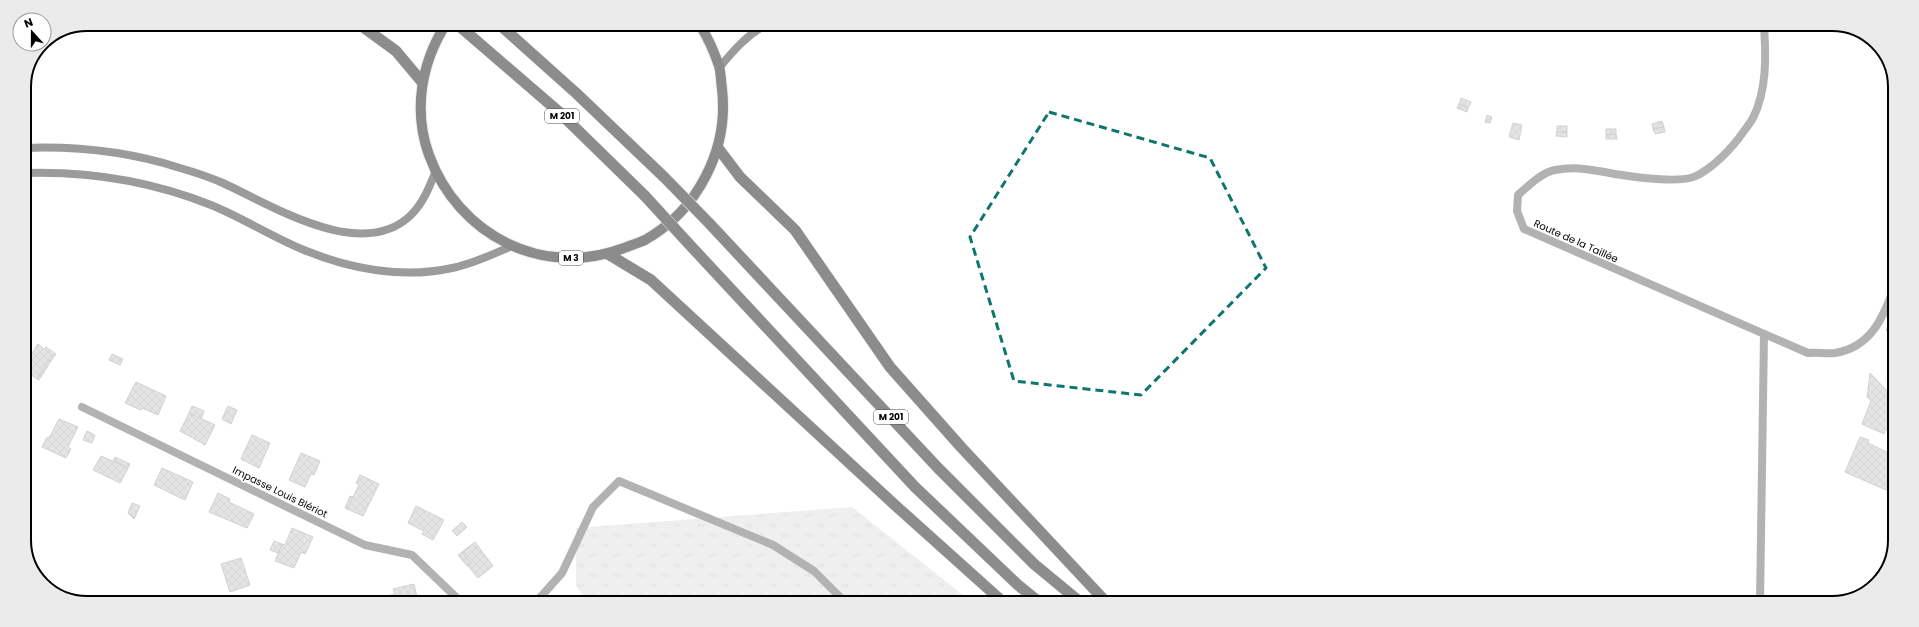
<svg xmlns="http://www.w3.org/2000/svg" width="1919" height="627" viewBox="0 0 1919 627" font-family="Poppins,sans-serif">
<defs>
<pattern id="grass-tufts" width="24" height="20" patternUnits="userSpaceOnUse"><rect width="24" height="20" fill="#dcdcdc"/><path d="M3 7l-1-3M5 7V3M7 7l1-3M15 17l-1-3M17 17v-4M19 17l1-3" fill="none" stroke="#bbb"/></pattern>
<pattern id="building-cross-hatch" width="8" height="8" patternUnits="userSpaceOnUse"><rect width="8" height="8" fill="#c4c4c4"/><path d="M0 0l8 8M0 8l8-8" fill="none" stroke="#a7a7a7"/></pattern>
</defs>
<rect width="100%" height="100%" fill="#fff"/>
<g fill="url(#grass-tufts)">
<polygon points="1894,300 1894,338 1887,336"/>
<polygon points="852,507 972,602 587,601 576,586 576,528"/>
</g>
<g fill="url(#building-cross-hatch)" stroke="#999">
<polygon points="1461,98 1471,102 1468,108 1459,104"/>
<polygon points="1459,104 1468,108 1467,112 1457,108"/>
<polygon points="1487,115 1492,117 1490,123 1485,122"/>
<polygon points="1662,121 1664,127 1653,129 1652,124"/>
<polygon points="1513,123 1522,125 1519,140 1509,137"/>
<rect x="1557" y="126" width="10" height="6"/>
<polygon points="1664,127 1665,132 1655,134 1653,129"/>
<polygon points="1606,129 1616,129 1616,134 1606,135"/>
<polygon points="1557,132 1567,132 1567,137 1556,136"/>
<polygon points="1616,134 1617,139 1606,139 1606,135"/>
<polygon points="38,344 44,349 46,347 56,354 51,361 49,360 37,379 26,371 24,374 24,366"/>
<polygon points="112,354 123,359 120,365 109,360"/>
<polygon points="49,360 51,361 39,380 37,379"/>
<polygon points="1870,373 1893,397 1892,421 1893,421 1893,432 1886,429 1884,434 1862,424 1871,401 1867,397"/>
<polygon points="136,382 166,396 158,415 142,408 141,410 125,403"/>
<polygon points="192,406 204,411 201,419 189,413"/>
<polygon points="228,406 237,410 231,424 222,419"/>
<polygon points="189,413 215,425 205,445 180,431"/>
<polygon points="24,418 31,421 25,434 24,433"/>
<polygon points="59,419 78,427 68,447 71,449 66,458 42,447 47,437 49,438"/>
<polygon points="87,431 95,435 92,443 83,440"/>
<polygon points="252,435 270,443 259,468 241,459"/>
<polygon points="1860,437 1869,440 1868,443 1893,455 1893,493 1845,472"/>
<polygon points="301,453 320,461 314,475 311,474 305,487 289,480"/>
<polygon points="101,456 128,468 120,483 93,470"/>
<polygon points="115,457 130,464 128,468 113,461"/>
<polygon points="162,468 193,482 185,500 154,485"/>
<polygon points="360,475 379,484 363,516 347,509 359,485 356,483"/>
<polygon points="218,493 230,499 229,502 254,514 247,528 209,512"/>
<polygon points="350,496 353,497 347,509 345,508"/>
<polygon points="132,503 140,506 134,519 128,513"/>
<polygon points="416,506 444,520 433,540 422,534 424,531 408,523"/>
<polygon points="462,522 467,527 457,536 452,531"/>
<polygon points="292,528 313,537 305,554 301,552 294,568 275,561 282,544 285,545"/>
<polygon points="274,541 282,544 278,553 270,550"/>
<polygon points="475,542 493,566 478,578 468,566 471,564 462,552"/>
<polygon points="462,552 471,564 467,566 458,555"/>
<polygon points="241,558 250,585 230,592 221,564"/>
<polygon points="414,584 418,601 379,601 379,598 395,594 393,589"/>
</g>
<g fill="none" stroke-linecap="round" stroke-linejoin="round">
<defs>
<path id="primary" d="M446 24C421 63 413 111 429 155 458 235 543 279 624 248 631 245 639 243 645 240 698 210 729 149 722 89 721 82 721 73 719 66 714 51 708 38 700 25"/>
<g id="trunk">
<polyline points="359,24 396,51 422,82"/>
<polyline points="457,24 559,112 645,196"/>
<polyline points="500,25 576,93 664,177"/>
<polyline points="718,148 740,177 795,230 890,367 961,447 1106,602"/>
<polyline points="709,223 938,468 1034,564 1080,602"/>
<polyline points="688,243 915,487 1018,585 1039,602"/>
<polyline points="608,254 651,280 896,506 1003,602"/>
</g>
</defs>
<use href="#primary" stroke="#dbdbdb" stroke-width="12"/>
<use href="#trunk" stroke="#dbdbdb" stroke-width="12"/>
<polyline stroke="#777" stroke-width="2.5" stroke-dasharray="1 2" stroke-linecap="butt" points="1886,330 1894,330"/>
<g stroke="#555" stroke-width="8">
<path d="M1764 26C1766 57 1767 90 1753 118 1749 125 1743 132 1739 138 1727 153 1714 167 1696 176 1679 184 1634 177 1615 174 1595 170 1576 166 1555 170 1541 173 1529 185 1518 195L1517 211 1524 229 1808 353C1816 352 1827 354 1835 353 1871 347 1883 318 1894 288"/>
<polyline points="82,407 365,545 412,555 460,601"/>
<polyline points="537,601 562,573 593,507 619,481 773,545 814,571 845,602"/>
<polyline points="1760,603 1764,334"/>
</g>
<g stroke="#222" stroke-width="8">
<path d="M719 68C733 51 746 36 765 25"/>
<path d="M24 148C76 146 130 152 180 168 194 172 209 177 223 183 271 205 362 263 411 215 423 203 429 188 435 173"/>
<path d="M24 173C88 171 151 181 211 205 243 218 272 237 304 250 350 269 403 279 452 268 473 264 493 254 512 246"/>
</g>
<use href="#primary" stroke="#000" stroke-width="10"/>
<use href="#trunk" stroke="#000" stroke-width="11"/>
<defs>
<g id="trunk-bridge">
<polyline points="664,177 709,223"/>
<polyline points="645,196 688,243"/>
</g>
</defs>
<use href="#trunk-bridge" stroke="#dbdbdb" stroke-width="12" stroke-linecap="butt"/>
<use href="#trunk-bridge" stroke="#000" stroke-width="11"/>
</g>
<path d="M0 0H1919V627H0ZM1049 112 1210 158 1266 268 1141 395 1014 381 970 237Z" fill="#fff" fill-opacity=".55" fill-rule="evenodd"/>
<path fill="none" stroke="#0f766e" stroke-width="3" stroke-dasharray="8 5" stroke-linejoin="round" d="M1049 112 1210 158 1266 268 1141 395 1014 381 970 237Z"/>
<g text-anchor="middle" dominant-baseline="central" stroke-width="3" stroke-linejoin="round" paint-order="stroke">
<g fill="#fff" stroke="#4c4c4c" stroke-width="1">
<rect x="545" y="109" width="34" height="14" rx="3"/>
<rect x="559" y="251" width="24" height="14" rx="3"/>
<rect x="874" y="410" width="34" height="14" rx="3"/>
</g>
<g font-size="9" font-weight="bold" fill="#000">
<text x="562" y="116">M 201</text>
<text x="571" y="258">M 3</text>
<text x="891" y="417">M 201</text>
</g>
<g font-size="10" fill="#000" stroke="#fff">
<text transform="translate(1576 241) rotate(24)">Route de la Taillée</text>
<text transform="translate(280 492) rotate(26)">Impasse Louis Blériot</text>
</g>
</g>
<path d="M0 0H1919V627H0ZM87 31H1832A56 56 0 0 1 1888 87V540A56 56 0 0 1 1832 596H87A56 56 0 0 1 31 540V87A56 56 0 0 1 87 31Z" fill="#ebebeb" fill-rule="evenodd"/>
<path fill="none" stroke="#000" stroke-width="2" d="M87 31H1832A56 56 0 0 1 1888 87V540A56 56 0 0 1 1832 596H87A56 56 0 0 1 31 540V87A56 56 0 0 1 87 31Z"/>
<g transform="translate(32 32) rotate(339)"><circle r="19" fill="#ffffff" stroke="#999999"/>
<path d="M0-3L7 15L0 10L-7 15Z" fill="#000000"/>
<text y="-6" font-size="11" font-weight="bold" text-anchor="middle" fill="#000000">N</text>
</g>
</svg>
